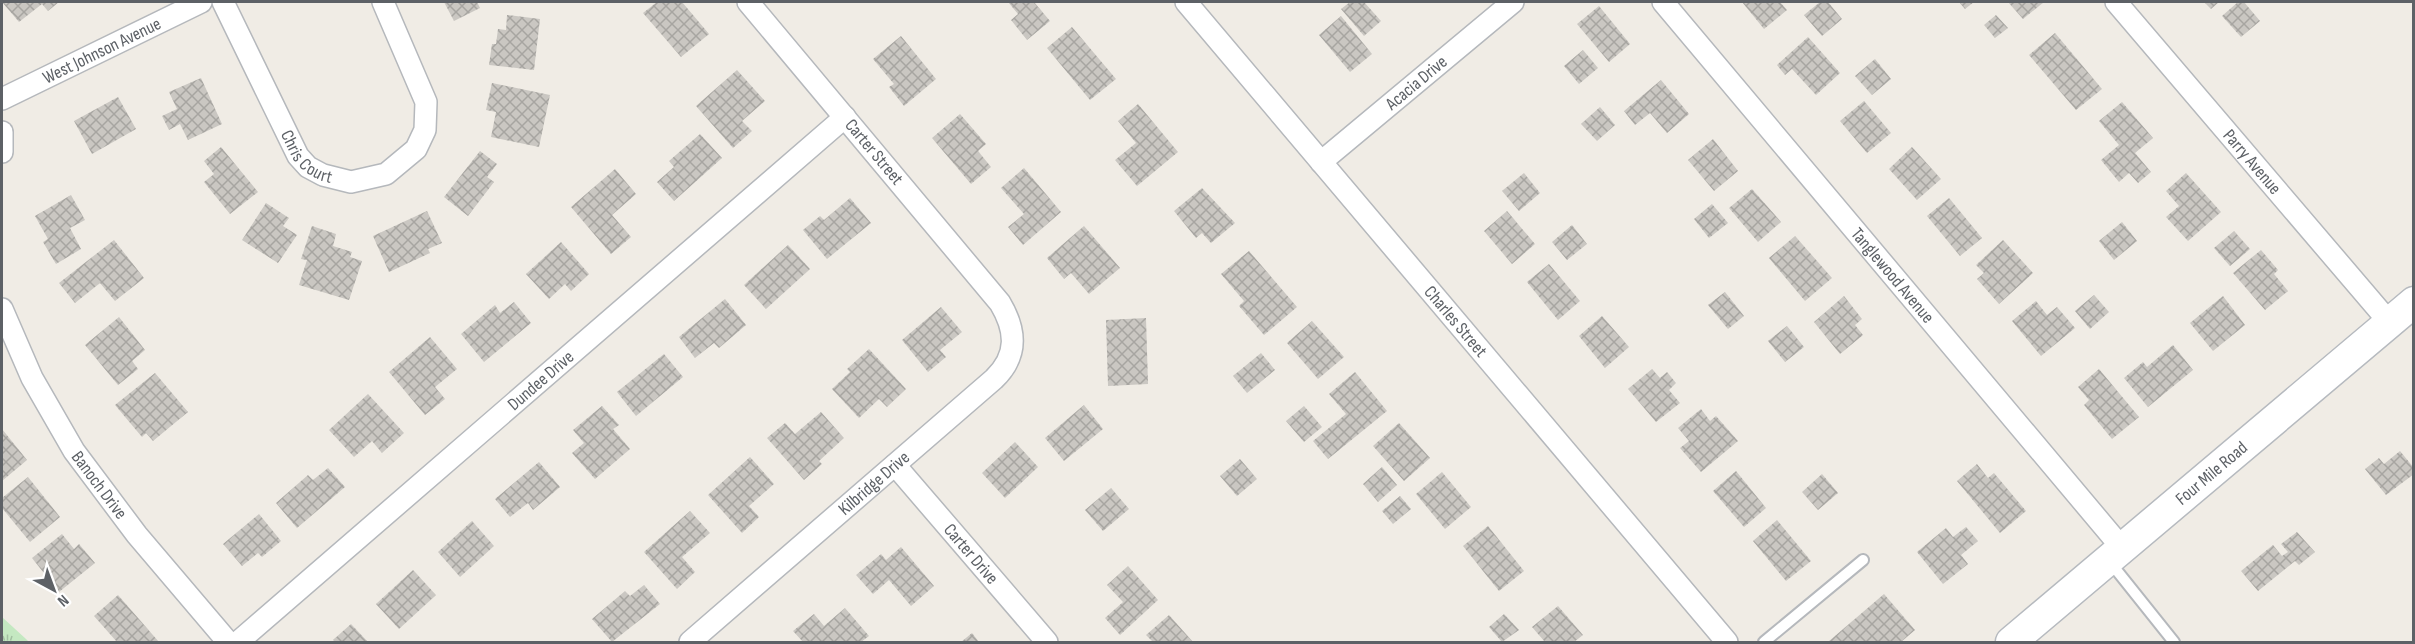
<svg xmlns="http://www.w3.org/2000/svg" width="2415" height="644" viewBox="0 0 2415 644" font-family="'Sofia Sans Condensed',sans-serif">
<defs>
<pattern id="park-tufts" width="24" height="20" patternUnits="userSpaceOnUse" patternTransform="scale(1.5)"><rect width="24" height="20" fill="#c4e8c1"/><path d="M3 7l-1-3M5 7V3M7 7l1-3M15 17l-1-3M17 17v-4M19 17l1-3" fill="none" stroke="#a2bfa1"/></pattern>
<pattern id="building-cross-hatch" width="8" height="8" patternUnits="userSpaceOnUse" patternTransform="scale(1.5)"><rect width="8" height="8" fill="#cac7c2"/><path d="M0 0l8 8M0 8l8-8" fill="none" stroke="#a7a5a1"/></pattern>
</defs>
<rect width="100%" height="100%" fill="#f0ece5"/>
<polygon fill="url(#park-tufts)" points="2,617 26,639 29,642 2,642"/>
<g fill="url(#building-cross-hatch)">
<polygon points="2,2 59,2 48,11 42,4 19,22"/>
<polygon points="444,2 477,2 480,8 454,21"/>
<polygon points="657,2 682,2 709,34 681,57 643,13"/>
<polygon points="1008,2 1034,2 1050,21 1027,40 1011,20 1018,14"/>
<polygon points="1350,2 1364,2 1381,21 1364,36 1341,9"/>
<polygon points="1742,2 1780,2 1787,10 1764,29"/>
<polygon points="1820,2 1828,2 1842,19 1822,36 1804,15"/>
<polygon points="1959,2 1974,2 1965,9"/>
<polygon points="2008,2 2044,2 2023,19"/>
<polygon points="2204,2 2219,2 2211,9"/>
<polygon points="2238,2 2244,2 2260,21 2241,37 2222,16"/>
<polygon points="1599,6 1630,44 1609,62 1577,24"/>
<polygon points="507,15 540,19 534,70 489,65 492,44 496,44 498,29 506,30"/>
<polygon points="1996,15 2008,28 1995,38 1984,25"/>
<polygon points="1341,16 1372,54 1350,72 1319,35"/>
<polygon points="1072,27 1116,79 1090,100 1047,48"/>
<polygon points="2055,33 2102,89 2076,110 2029,55"/>
<polygon points="901,36 936,79 904,106 889,87 894,84 873,59"/>
<polygon points="1808,37 1840,73 1816,95 1792,69 1785,75 1777,65"/>
<polygon points="1583,50 1598,68 1579,84 1564,66"/>
<polygon points="1875,59 1891,79 1872,95 1855,76"/>
<polygon points="737,70 765,101 742,121 752,131 733,148 696,106"/>
<polygon points="201,78 222,124 188,140 180,124 169,130 162,116 177,109 169,92"/>
<polygon points="1661,80 1689,114 1667,133 1650,113 1635,125 1624,111"/>
<polygon points="492,83 550,95 539,147 491,137 496,112 486,110"/>
<polygon points="118,97 136,129 92,154 74,121"/>
<polygon points="1864,101 1891,133 1867,153 1840,121"/>
<polygon points="2122,102 2153,138 2135,153 2151,172 2138,183 2129,173 2119,182 2101,160 2119,145 2099,121"/>
<polygon points="1138,104 1178,152 1137,186 1115,160 1136,143 1118,121"/>
<polygon points="1600,107 1615,125 1597,141 1581,124"/>
<polygon points="960,114 986,144 978,151 991,167 971,184 932,138"/>
<polygon points="700,134 722,158 674,201 657,182 674,167 669,161"/>
<polygon points="1713,139 1738,171 1714,191 1688,160"/>
<polygon points="221,147 258,192 230,214 204,182 214,174 204,161"/>
<polygon points="1912,147 1941,179 1917,200 1889,169"/>
<polygon points="480,151 497,164 487,177 494,182 468,216 444,197"/>
<polygon points="1024,168 1061,212 1023,245 1008,227 1024,214 1001,188"/>
<polygon points="615,169 636,194 612,215 631,237 611,254 571,207"/>
<polygon points="1524,173 1540,193 1519,211 1502,191"/>
<polygon points="2186,173 2221,212 2188,241 2166,217 2179,206 2166,191"/>
<polygon points="1202,188 1235,223 1211,243 1202,233 1196,238 1174,211"/>
<polygon points="1752,189 1781,222 1758,242 1729,208"/>
<polygon points="71,195 85,220 70,228 81,249 56,264 43,242 48,239 35,216"/>
<polygon points="850,198 871,223 827,259 803,230 820,216 824,220"/>
<polygon points="1949,198 1982,238 1960,256 1927,216"/>
<polygon points="266,203 289,218 283,226 297,235 278,263 242,240"/>
<polygon points="1712,204 1728,223 1709,238 1694,219"/>
<polygon points="427,211 442,243 428,249 430,253 389,272 373,236"/>
<polygon points="1507,211 1535,244 1512,264 1484,231"/>
<polygon points="2122,222 2137,241 2114,260 2099,241"/>
<polygon points="1572,225 1587,244 1567,260 1552,242"/>
<polygon points="312,226 336,234 333,246 352,252 350,257 362,261 349,300 299,285 307,260 301,259"/>
<polygon points="1084,226 1120,268 1089,294 1071,273 1064,279 1047,258"/>
<polygon points="2234,231 2250,249 2230,266 2214,248"/>
<polygon points="1795,236 1832,278 1805,301 1769,258"/>
<polygon points="114,240 144,278 115,301 100,283 75,303 59,283"/>
<polygon points="2003,240 2033,273 1999,304 1977,279 1984,273 1976,265"/>
<polygon points="561,242 589,274 571,291 565,284 549,299 526,274"/>
<polygon points="788,245 810,269 766,309 744,285"/>
<polygon points="2261,250 2278,270 2274,274 2288,291 2265,310 2233,273"/>
<polygon points="1249,251 1297,307 1264,335 1239,306 1244,301 1221,274"/>
<polygon points="1549,264 1580,301 1558,320 1527,282"/>
<polygon points="1725,292 1744,316 1728,329 1708,305"/>
<polygon points="2094,295 2109,312 2090,329 2075,311"/>
<polygon points="1844,296 1862,319 1855,325 1863,335 1840,354 1814,322"/>
<polygon points="2223,296 2245,325 2213,351 2190,323"/>
<polygon points="725,299 746,325 719,348 714,343 695,358 679,337"/>
<polygon points="2036,301 2047,315 2057,307 2075,328 2041,356 2012,321"/>
<polygon points="514,302 531,323 484,362 461,334 495,305 500,313"/>
<polygon points="941,307 962,332 940,350 946,357 928,372 902,340"/>
<polygon points="1602,316 1629,347 1605,368 1579,336"/>
<polygon points="119,317 145,350 132,361 138,369 118,385 85,345"/>
<polygon points="1146,318 1148,384 1108,386 1106,320"/>
<polygon points="1312,321 1344,357 1318,379 1287,343"/>
<polygon points="1787,326 1804,347 1785,362 1768,341"/>
<polygon points="430,337 457,369 435,387 445,399 425,415 389,372"/>
<polygon points="2173,345 2193,370 2148,407 2124,378 2143,362 2147,367"/>
<polygon points="869,349 906,389 887,407 879,399 859,418 832,389 850,372 847,369"/>
<polygon points="1261,353 1275,370 1247,393 1233,376"/>
<polygon points="664,354 683,377 636,416 617,392"/>
<polygon points="1652,369 1660,378 1667,372 1676,383 1669,390 1680,403 1656,422 1628,389"/>
<polygon points="2099,369 2139,417 2112,439 2084,405 2089,400 2078,387"/>
<polygon points="1355,372 1387,411 1328,459 1313,441 1346,414 1329,394"/>
<polygon points="155,373 188,412 153,441 146,433 142,437 115,405"/>
<polygon points="368,394 404,433 382,453 372,441 354,457 329,430"/>
<polygon points="1084,405 1103,429 1064,461 1045,438"/>
<polygon points="602,406 619,425 613,429 630,449 595,479 572,453 584,443 573,430"/>
<polygon points="1304,406 1322,427 1304,442 1286,421"/>
<polygon points="1701,409 1710,421 1716,416 1738,441 1701,472 1680,448 1689,441 1678,428"/>
<polygon points="821,412 844,438 819,461 822,464 804,480 767,438 785,423 795,434"/>
<polygon points="1399,423 1430,458 1404,481 1373,446"/>
<polygon points="2,429 27,460 2,481"/>
<polygon points="1015,442 1038,467 1005,498 982,473"/>
<polygon points="2400,451 2414,468 2414,474 2386,495 2365,469 2379,458 2384,464"/>
<polygon points="750,457 774,484 749,506 759,517 742,533 708,495"/>
<polygon points="1240,459 1257,479 1237,496 1220,476"/>
<polygon points="539,462 560,487 533,510 528,503 510,517 495,499"/>
<polygon points="1977,464 1988,478 1994,473 2026,511 2000,533 1957,481"/>
<polygon points="1382,467 1397,485 1378,502 1363,484"/>
<polygon points="328,468 345,487 297,528 276,503 308,475 313,480"/>
<polygon points="1736,471 1766,508 1744,527 1713,491"/>
<polygon points="1442,472 1471,507 1445,529 1416,494"/>
<polygon points="1822,474 1838,493 1818,510 1802,492"/>
<polygon points="28,477 60,517 30,542 2,508 2,498"/>
<polygon points="1111,488 1129,509 1103,531 1085,510"/>
<polygon points="1400,496 1411,509 1393,524 1382,511"/>
<polygon points="690,511 710,533 682,557 695,572 677,589 644,552"/>
<polygon points="259,514 281,541 262,557 258,553 242,566 223,544"/>
<polygon points="1777,520 1811,561 1786,581 1753,541"/>
<polygon points="472,521 494,546 460,577 438,552"/>
<polygon points="1488,526 1524,571 1499,591 1463,546"/>
<polygon points="1966,527 1978,541 1961,555 1968,564 1943,584 1917,552 1946,528 1953,537"/>
<polygon points="2297,532 2315,552 2299,565 2295,561 2258,591 2241,571 2273,545 2282,556 2288,552 2281,544"/>
<polygon points="62,534 74,549 79,544 95,563 59,592 32,558"/>
<polygon points="901,547 934,586 911,606 889,580 873,594 856,575 881,554 886,560"/>
<polygon points="1128,566 1158,600 1120,635 1105,618 1123,602 1107,585"/>
<polygon points="413,570 436,595 399,629 376,604"/>
<polygon points="644,585 660,604 612,642 592,619 625,591 630,596"/>
<polygon points="1884,594 1915,630 1901,642 1828,642"/>
<polygon points="118,595 159,642 117,642 94,616"/>
<polygon points="1558,606 1583,635 1574,642 1545,642 1532,627"/>
<polygon points="845,608 869,636 861,642 803,642 793,631 814,614 824,626"/>
<polygon points="1504,614 1519,630 1502,642 1489,627"/>
<polygon points="1169,615 1193,642 1153,642 1146,635"/>
<polygon points="351,624 368,642 335,642 333,640"/>
<polygon points="972,633 979,642 961,642"/>
</g>
<g fill="none" stroke-linecap="round" stroke-linejoin="round">
<defs>
<g id="lane">
<polyline points="2110,562 2174,642"/>
<polyline points="1764,642 1863,560"/>
</g>
<g id="street">
<path id="s1" d="M223 2 298 156 308 167 323 175 351 182 386 174 416 149 425 130 426 102 383 2"/>
<path id="s2" d="M1186 2 1727 642"/>
<path id="s3" d="M1663 2 2122 548"/>
<path id="s4" d="M2116 2 2390 323"/>
<path id="s5" d="M2 99 201 2"/>
<polyline points="2,132 2,152"/>
<path id="s6" d="M1321 162 1513 2"/>
<path id="s7" d="M2 309 32 378 74 451 137 535 228 642"/>
<path id="s8" d="M895 465 1047 642"/>
<path id="s9" d="M238 642 845 117"/>
<path id="s10" d="M690 642 994 379C1019 355 1016 330 1000 303L748 2"/>
</g>
<g id="secondary">
<path id="s11" d="M2011 642 2414 302"/>
</g>
</defs>
<use href="#lane" stroke="#b5b8bc" stroke-width="14"/>
<use href="#street" stroke="#b5b8bc" stroke-width="24"/>
<use href="#secondary" stroke="#b6babf" stroke-width="33"/>
<use href="#lane" stroke="#fff" stroke-width="10"/>
<use href="#street" stroke="#fff" stroke-width="21"/>
<use href="#secondary" stroke="#fff" stroke-width="30"/>
</g>
<g text-anchor="middle" dominant-baseline="central" stroke-width="4.5" stroke-linejoin="round" paint-order="stroke">
<g font-size="18" fill="#5d6166" stroke="#fff">
<text stroke="none"><textPath href="#s5" startOffset="111">West Johnson Avenue</textPath></text>
<text stroke="none"><textPath href="#s6" startOffset="124">Acacia Drive</textPath></text>
<text stroke="none"><textPath href="#s1" startOffset="178">Chris Court</textPath></text>
<text transform="translate(874 152) rotate(50)">Carter Street</text>
<text stroke="none"><textPath href="#s4" startOffset="210">Parry Avenue</textPath></text>
<text stroke="none"><textPath href="#s3" startOffset="357">Tanglewood Avenue</textPath></text>
<text stroke="none"><textPath href="#s2" startOffset="418">Charles Street</textPath></text>
<text stroke="none"><textPath href="#s9" startOffset="400">Dundee Drive</textPath></text>
<text stroke="none"><textPath href="#s11" startOffset="262">Four Mile Road</textPath></text>
<text stroke="none"><textPath href="#s10" startOffset="243">Kilbridge Drive</textPath></text>
<text stroke="none"><textPath href="#s7" startOffset="202">Banoch Drive</textPath></text>
<text stroke="none"><textPath href="#s8" startOffset="117">Carter Drive</textPath></text>
</g>
</g>
<rect width="2415" height="644" fill="none" stroke="#5d6166" stroke-width="6"/>
<g transform="translate(54 590) rotate(139)" stroke="#ffffff" stroke-width="4.5" paint-order="stroke">
<path d="M0-4.5L10 22L0 15L-10 22Z" fill="#5d6166"/>
<text y="-9" font-size="16" font-weight="bold" text-anchor="middle" fill="#5d6166">N</text>
</g>
</svg>
